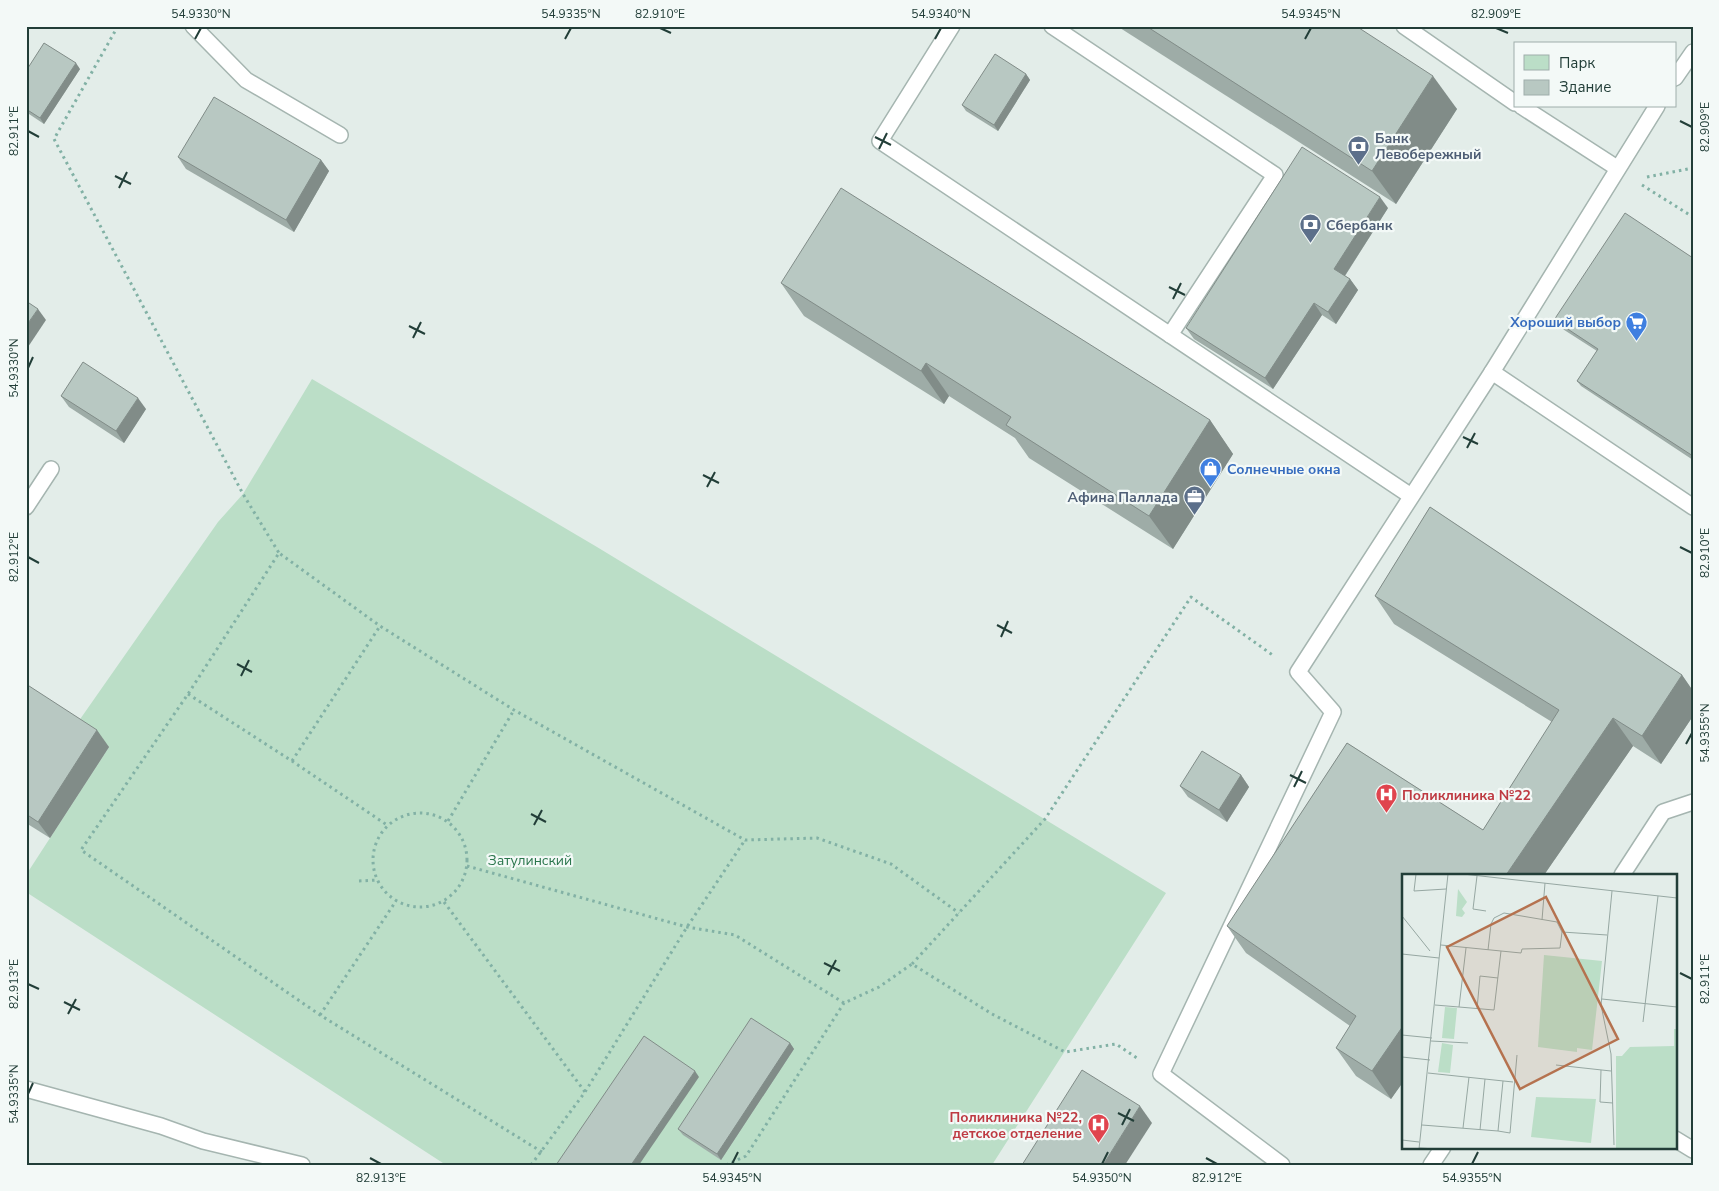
<svg xmlns="http://www.w3.org/2000/svg" width="1719" height="1191" viewBox="0 0 1719 1191" font-family="'Nunito Sans',sans-serif">
<rect width="100%" height="100%" fill="#e3ede9"/>
<polygon fill="#bbdec7" points="312,379 597,547 1166,893 992,1165 446,1165 26,892 26,875 109,747 76,725 218,522 243,494"/>
<g fill="none" stroke-linecap="round" stroke-linejoin="round">
<defs>
<g id="service">
<polyline points="193,26 246,80 340,135"/>
<polyline points="952,26 880,141 1411,496"/>
<polyline points="1052,26 1275,175 1170,335"/>
<polyline points="1404,26 1515,103"/>
<polyline points="1675,78 1693,52"/>
<polyline points="1521,106 1617,168"/>
<polyline points="1492,372 1693,507"/>
<polyline points="26,507 51,469"/>
<polyline points="1622,875 1663,812 1693,802"/>
<polyline points="26,1089 161,1126 203,1141 302,1165"/>
<polyline points="1675,1139 1693,1150"/>
<polyline points="1282,1165 1161,1074 1333,712 1298,672 1492,372 1657,106"/>
<polyline points="1431,1165 1443,1147"/>
</g>
</defs>
<use href="#service" stroke="#a5b5b0" stroke-width="18"/>
<g stroke="#82b1a5" stroke-width="3" stroke-dasharray="2.5 4" stroke-linecap="butt">
<polyline points="118,26 54,139 243,494 279,553"/>
<polyline points="1647,177 1693,168"/>
<polyline points="1642,185 1693,217"/>
<polyline points="188,694 292,761 387,825"/>
<polyline points="292,761 380,626"/>
<circle cx="420" cy="860" r="47"/>
<polyline points="448,821 514,710"/>
<polyline points="467,866 687,927 735,935 844,1003 879,987 912,964 992,1014 1065,1052 1116,1044 1137,1058"/>
<polyline points="359,881 377,880"/>
<polyline points="444,902 585,1092"/>
<polyline points="912,964 1045,819 1191,597 1274,656"/>
<polyline points="320,1015 396,901"/>
<polyline points="542,1152 320,1015 81,850 188,694 279,553 380,626 514,710 745,840 817,838 891,864 959,913"/>
<polyline points="531,1165 585,1092 687,927 745,840"/>
<polyline points="726,1165 746,1156 844,1003"/>
</g>
<use href="#service" stroke="#fff" stroke-width="15"/>
</g>
<g fill="#9eaca7">
<polygon points="1117,26 1356,26 1457,109 1396,204"/>
<polygon points="80,69 44,124 26,112 26,71"/>
<polygon points="1026,74 1030,80 998,131 966,111 962,105"/>
<polygon points="178,157 321,160 329,171 294,232 186,169"/>
<polygon points="1388,208 1345,276 1350,279 1358,290 1336,324 1322,315 1273,389 1194,339 1186,328"/>
<polygon points="1693,258 1693,460 1581,386 1577,381 1597,351 1558,326 1554,320"/>
<polygon points="781,283 1210,420 1233,454 1173,549 1029,458 1015,438 949,396 944,404 804,316"/>
<polygon points="61,396 146,409 124,443 69,407"/>
<polygon points="1430,507 1682,675 1693,691 1693,716 1661,764 1633,746 1544,875 1403,875 1403,1082 1391,1099 1356,1076 1336,1048 1350,1026 1246,953 1227,926 1347,743 1483,830 1552,722 1394,624 1375,596"/>
<polygon points="26,684 109,747 50,838 26,823"/>
<polygon points="1241,775 1249,787 1227,822 1188,797 1180,786"/>
<polygon points="790,1043 794,1049 721,1160 683,1135 678,1129"/>
</g>
<g fill="#818c88">
<polygon points="76,63 80,69 44,124 40,118"/>
<polygon points="1026,74 1030,80 998,131 994,125"/>
<polygon points="1433,76 1457,109 1396,204 1372,171"/>
<polygon points="321,160 329,171 294,232 286,220"/>
<polygon points="1380,197 1388,208 1342,280 1334,269"/>
<polygon points="1350,279 1358,290 1336,324 1328,312"/>
<polygon points="1314,303 1322,315 1273,389 1265,378"/>
<polygon points="38,309 46,320 26,350 26,326"/>
<polygon points="926,363 949,396 944,404 921,371"/>
<polygon points="138,398 146,409 124,443 116,431"/>
<polygon points="1210,420 1233,454 1173,549 1149,516"/>
<polygon points="1682,675 1693,691 1693,716 1661,764 1642,736"/>
<polygon points="1613,718 1633,746 1544,875 1506,875"/>
<polygon points="97,730 109,747 50,838 38,822"/>
<polygon points="1241,775 1249,787 1227,822 1219,810"/>
<polygon points="1403,1026 1403,1082 1391,1099 1372,1071"/>
<polygon points="790,1043 794,1049 721,1160 717,1154"/>
<polygon points="695,1071 699,1077 639,1165 631,1165"/>
<polygon points="1140,1106 1152,1123 1125,1165 1103,1165"/>
</g>
<g fill="#b8c8c2" stroke="#818c88">
<polygon points="1146,26 1356,26 1433,76 1372,171"/>
<polygon points="44,43 76,63 40,118 26,109 26,71"/>
<polygon points="995,54 1026,74 994,125 962,105"/>
<polygon points="214,97 321,160 286,220 178,157"/>
<polygon points="1302,147 1380,197 1334,269 1350,279 1328,312 1314,303 1265,378 1186,328"/>
<polygon points="841,188 1210,420 1149,516 1006,425 1011,417 926,363 921,371 781,283"/>
<polygon points="1625,213 1693,258 1693,456 1577,381 1598,349 1554,320"/>
<polygon points="26,301 38,309 26,326"/>
<polygon points="83,362 138,398 116,431 61,396"/>
<polygon points="1430,507 1682,675 1642,736 1613,718 1506,875 1403,875 1403,1026 1372,1071 1336,1048 1356,1016 1227,926 1347,743 1483,830 1559,710 1375,596"/>
<polygon points="26,684 97,730 38,822 26,814"/>
<polygon points="1202,751 1241,775 1219,810 1180,786"/>
<polygon points="751,1018 790,1043 717,1154 678,1129"/>
<polygon points="644,1036 695,1071 631,1165 556,1165"/>
<polygon points="1082,1070 1140,1106 1103,1165 1022,1165"/>
</g>
<path fill="none" stroke="#223e38" stroke-width="2" d="M660 28 671 33M1496 28 1508 33M195 39 201 28M565 39 571 28M935 39 941 28M1305 39 1311 28M1680 121 1692 127M28 131 39 137M875 137 891 145M879 149 887 133M115 176 131 184M119 188 127 172M1169 287 1185 295M1173 299 1181 283M409 326 425 334M413 338 421 322M28 368 33 357M1463 437 1478 444M1467 448 1475 433M703 475 719 483M707 487 715 472M1680 547 1692 553M28 557 39 563M997 625 1012 633M1001 637 1008 621M237 664 252 672M241 676 249 660M1686 744 1692 733M1290 775 1306 783M1294 787 1302 771M531 814 546 822M534 825 542 810M824 963 840 971M1680 973 1692 979M828 975 836 960M28 984 39 989M64 1002 80 1010M68 1014 76 999M28 1094 33 1083M1118 1113 1134 1121M1122 1125 1130 1109M370 1158 381 1164M1206 1158 1217 1164M732 1164 738 1152M1102 1164 1108 1152M1472 1164 1478 1152"/>
<defs>
<symbol id="bank-pin" viewBox="-11 -11 22 30"><path d="M0 17L-7.5 6A9.5 9.5 0 1 1 7.5 6Z" fill="#5c6f8a" stroke="#f3f9f7"/><path d="M-6-4H6V4H-6ZM0-2.3a2.3 2.3 0 1 0 0 4.6a2.3 2.3 0 1 0 0-4.6Z" fill="#fff"/></symbol>
<symbol id="supermarket-pin" viewBox="-11 -11 22 30"><path d="M0 17L-7.5 6A9.5 9.5 0 1 1 7.5 6Z" fill="#3f7fe0" stroke="#f3f9f7"/><path d="M-6-5.5h2.5l.6 2H6L4.5 2H-2.5L-4.4-4H-6ZM-1.5 3.2a1.3 1.3 0 1 0 .1 0ZM3 3.2a1.3 1.3 0 1 0 .1 0Z" fill="#fff"/></symbol>
<symbol id="shop-pin" viewBox="-11 -11 22 30"><path d="M0 17L-7.5 6A9.5 9.5 0 1 1 7.5 6Z" fill="#3f7fe0" stroke="#f3f9f7"/><path d="M-5-2.5h2.3a2.7 3.5 0 0 1 5.4 0H5L5.5 6h-11ZM-1.5-2.5h3a1.5 2.3 0 0 0-3 0Z" fill="#fff"/></symbol>
<symbol id="office-pin" viewBox="-11 -11 22 30"><path d="M0 17L-7.5 6A9.5 9.5 0 1 1 7.5 6Z" fill="#5c6f8a" stroke="#f3f9f7"/><path d="M-6-3h4V-5.5h4V-3h4V5H-6ZM-1-4.5V-3h2v-1.5ZM-6 0V1H6V0Z" fill="#fff"/></symbol>
<symbol id="hospital-pin" viewBox="-11 -11 22 30"><path d="M0 17L-7.5 6A9.5 9.5 0 1 1 7.5 6Z" fill="#e0444e" stroke="#f3f9f7"/><path d="M-5-5h3v3.5h4V-5h3V5h-3V1.5h-4V5h-3Z" fill="#fff"/></symbol>
</defs>
<g fill-rule="evenodd">
<use href="#bank-pin" x="1346" y="134" width="25" height="34"/>
<use href="#bank-pin" x="1298" y="212" width="25" height="34"/>
<use href="#supermarket-pin" x="1624" y="310" width="25" height="34"/>
<use href="#shop-pin" x="1198" y="456" width="25" height="34"/>
<use href="#office-pin" x="1182" y="484" width="25" height="34"/>
<use href="#hospital-pin" x="1374" y="782" width="25" height="34"/>
<use href="#hospital-pin" x="1086" y="1112" width="25" height="34"/>
</g>
<g text-anchor="middle" dominant-baseline="central" stroke-width="4.5" stroke-linejoin="round" paint-order="stroke">
<g font-size="14" font-weight="bold" fill="#4e5e75" stroke="#f3f9f7" text-anchor="start">
<text x="1375" y="138">Банк<tspan x="1375" dy="16">Левобережный</tspan></text>
<text x="1326" y="225">Сбербанк</text>
<text x="1178" y="497" text-anchor="end">Афина Паллада</text>
</g>
<g font-size="14" font-weight="bold" fill="#366cbe" stroke="#f3f9f7" text-anchor="end">
<text x="1621" y="322">Хороший выбор</text>
<text x="1227" y="469" text-anchor="start">Солнечные окна</text>
</g>
<g font-size="14" font-weight="bold" fill="#be3a42" stroke="#f3f9f7" text-anchor="start">
<text x="1402" y="795">Поликлиника №22</text>
<text x="1082" y="1117" text-anchor="end">Поликлиника №22,<tspan x="1082" dy="16">детское отделение</tspan></text>
</g>
<g font-size="14" fill="#2b764d" stroke="#f3f9f7">
<text x="530" y="860">Затулинский</text>
</g>
</g>
<g transform="translate(1402 874)">
<rect width="275" height="275" fill="#e3ede9"/>
<path d="M56 15 65 28 60 35 63 39 60 43 54 42ZM142 81 200 87 190 176 175 174V178L136 173ZM43 133 55 134 52 165 40 164ZM272 155H275V275H214V182H220L228 173 272 172ZM40 169 51 171 48 199 36 198ZM134 223 194 225 189 269 129 263Z" fill="#bbdec7"/>
<path fill="none" stroke="#96a7a2" stroke-width="1" d="M14 0 12 17 44 15M61 0 275 24M75 2 71 35 84 37M210 17 199 131 209 180 212 271M0 42 28 77M140 46 143 9M39 71 119 79 120 75 158 74 160 58M86 76 89 50 92 44 102 39 155 48 160 58 205 61M0 80 37 84M200 125 275 133M33 131 57 133 64 74M57 133 92 136 99 77M75 135 78 102 96 104M241 148 256 22M0 161 30 164M29 167 66 169M0 183 28 186M154 191 209 197M199 196 198 228 211 229M26 199 111 208M20 251 96 257 101 207M61 254 67 203M78 256 83 205M96 257 108 259 115 181M0 266 17 268M17 274 34 275M17 275 46 0"/>
<path fill="#b5724f" fill-opacity="0.15" stroke="#b5724f" stroke-width="2.5" d="M144 23 216 165 118 215 45 73Z"/>
<rect width="275" height="275" fill="none" stroke="#223e38" stroke-width="2.5"/>
</g>
<rect width="1719" height="1191" fill="none" stroke="#f3f9f7" stroke-width="55"/>
<rect x="1514" y="42" width="162" height="65" fill="#f3f9f7" stroke="#9faeab"/>
<rect x="1524" y="55" width="25" height="15" fill="#bbdec7" stroke="#9faeab"/>
<text x="1559" y="68" font-size="15" fill="#223e38">Парк</text>
<rect x="1524" y="80" width="25" height="15" fill="#b8c8c2" stroke="#9faeab"/>
<text x="1559" y="92" font-size="15" fill="#223e38">Здание</text>
<rect x="28" y="28" width="1664" height="1136" fill="none" stroke="#223e38" stroke-width="2"/>
<g font-size="12" text-anchor="middle" fill="#223e38">
<text x="201" y="18">54.9330°N</text>
<text x="571" y="18">54.9335°N</text>
<text x="660" y="18">82.910°E</text>
<text x="941" y="18">54.9340°N</text>
<text x="1311" y="18">54.9345°N</text>
<text x="1496" y="18">82.909°E</text>
<text transform="translate(1705 127) rotate(-90)" y="4">82.909°E</text>
<text transform="translate(14 131) rotate(-90)" y="4">82.911°E</text>
<text transform="translate(14 368) rotate(-90)" y="4">54.9330°N</text>
<text transform="translate(1705 553) rotate(-90)" y="4">82.910°E</text>
<text transform="translate(14 557) rotate(-90)" y="4">82.912°E</text>
<text transform="translate(1705 733) rotate(-90)" y="4">54.9355°N</text>
<text transform="translate(1705 979) rotate(-90)" y="4">82.911°E</text>
<text transform="translate(14 984) rotate(-90)" y="4">82.913°E</text>
<text transform="translate(14 1094) rotate(-90)" y="4">54.9335°N</text>
<text x="381" y="1182">82.913°E</text>
<text x="732" y="1182">54.9345°N</text>
<text x="1102" y="1182">54.9350°N</text>
<text x="1217" y="1182">82.912°E</text>
<text x="1472" y="1182">54.9355°N</text>
</g>
</svg>
